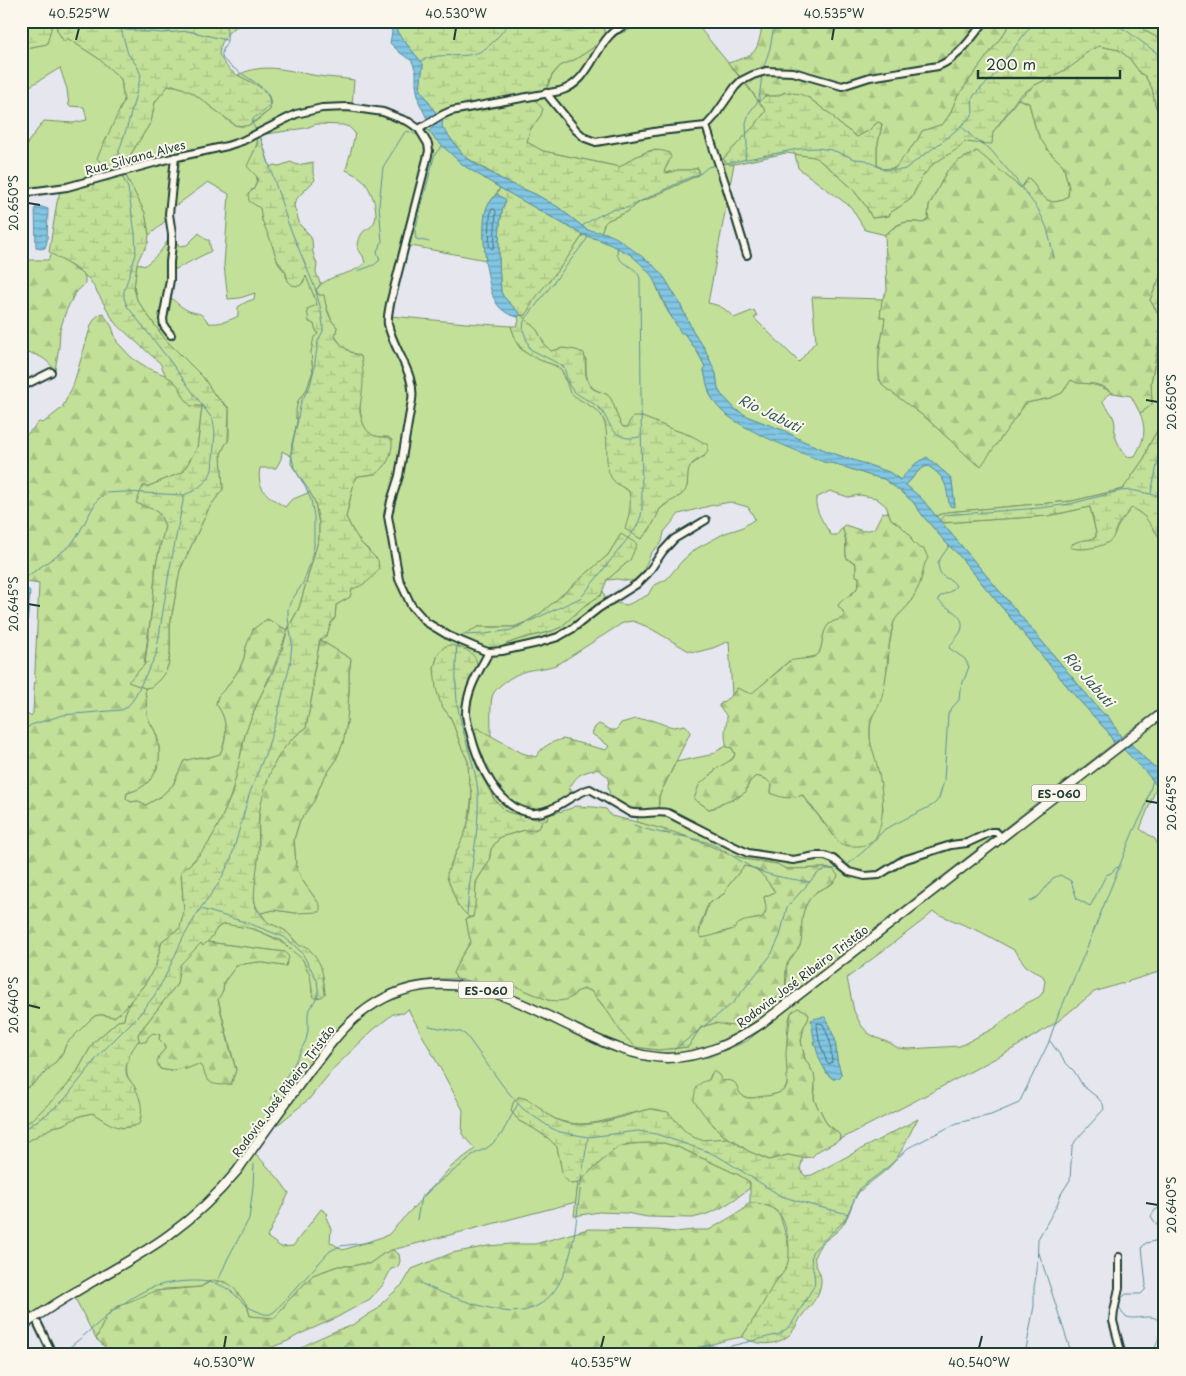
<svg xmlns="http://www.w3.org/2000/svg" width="1186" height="1376" viewBox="0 0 1186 1376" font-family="'Playpen Sans',sans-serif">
<defs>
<pattern id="forest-firs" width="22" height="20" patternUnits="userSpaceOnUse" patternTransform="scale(1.25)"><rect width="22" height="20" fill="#c3e098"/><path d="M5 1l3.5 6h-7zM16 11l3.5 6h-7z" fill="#a7c184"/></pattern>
<pattern id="wetland-marsh" width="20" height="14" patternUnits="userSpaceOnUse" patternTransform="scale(1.25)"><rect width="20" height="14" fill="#c3e098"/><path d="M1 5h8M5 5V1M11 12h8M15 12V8" fill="none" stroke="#a7c184"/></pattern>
<pattern id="water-rules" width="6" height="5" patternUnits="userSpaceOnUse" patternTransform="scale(1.25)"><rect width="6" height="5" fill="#82c6e3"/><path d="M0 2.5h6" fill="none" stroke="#6aa2b9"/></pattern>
</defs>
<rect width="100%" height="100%" fill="#e6e7ee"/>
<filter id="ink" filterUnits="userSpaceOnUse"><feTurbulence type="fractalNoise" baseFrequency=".02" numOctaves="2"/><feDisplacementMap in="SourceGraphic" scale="10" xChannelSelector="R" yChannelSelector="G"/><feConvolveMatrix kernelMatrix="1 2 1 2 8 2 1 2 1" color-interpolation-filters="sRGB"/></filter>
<g filter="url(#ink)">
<g fill="#c3e098" stroke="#718e66" fill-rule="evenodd">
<path d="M53 21H57V30L64 41 67 38 98 58 121 79 124 101 120 108 129 157 151 122 155 102 168 86C185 84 198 97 210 106 214 110 219 112 223 116 229 121 234 127 243 126 253 126 262 116 270 110 273 90 251 83 238 75 266 61 290 72 319 76 331 78 343 78 354 80L352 106 383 111 429 131 434 138 463 165 500 188C496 194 492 199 488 205 482 215 484 248 486 260L406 245 390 316 466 323 511 326C514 333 515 342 520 348 529 359 557 363 562 371 563 373 563 376 564 379L601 414 607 429 609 467 615 482 629 491 631 501 630 511 641 539 649 531 660 509 673 499 679 496 687 486 688 471 691 465 705 456 692 436 669 428 642 417 628 427H623C616 418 616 408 610 398 608 394 605 394 601 392 585 387 586 374 586 359L564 348 551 351 545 345 537 330 521 315H526C533 298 546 283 558 270 567 259 575 247 583 235 608 242 638 253 652 276 658 287 661 301 668 312 680 330 696 346 705 367L704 370 710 395 723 412 746 427 824 462 836 464 868 475 884 479 903 493 913 502 923 516 947 544 956 552 1077 698 1108 732 1114 743 742 1032 710 1046 678 1053H657L632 1049 604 1040 498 988 506 985 515 986 548 1000 572 997C577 990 582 988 591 991L636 1047 658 1050 688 1047 701 1027 715 1023 737 1025 753 1017 785 992 787 976 786 967 795 952 800 946 802 932 801 921 804 909 810 898 815 892 832 884 838 876 825 868 786 869 777 864 750 860 728 854 688 837 637 822 638 813 659 805V796L676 762 710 755 726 746 732 748 735 754C731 764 717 766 710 775 704 782 699 791 694 799L709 809 714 808 725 801 738 798 746 790 750 781 756 776 766 779 772 785 771 793C784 799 789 797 802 795L841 845H862L876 836 883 809 881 789 870 744V728L872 716 878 707 888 665 889 647 893 624 895 619 910 603 918 587 922 575 923 567 927 558 912 541 910 535 902 527 891 519 886 506 876 498 860 495 848 497 830 491 816 498C814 510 825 525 831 535H837L842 528C847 539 845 545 846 557L856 564V572C868 589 845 595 838 606 842 610 845 612 843 618 839 620 834 621 831 623 820 631 825 646 817 656L806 658 799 661H789L751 695H732L729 641 713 648 697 652 689 651 648 627 633 621 626 622 621 624 560 663C548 669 538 668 526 671 515 674 495 686 492 697 490 707 491 726 491 737L477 728 475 740 482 753 536 819 507 812 494 799 475 762 474 755 464 725 466 700 477 663 459 647 438 654 434 668 441 705 451 718 461 746 468 761 469 781 472 794 469 819 464 837 451 863 447 877 458 906 469 917 466 919C468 927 468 934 471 941L461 957 453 973 457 979C435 978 403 981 384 993 378 997 374 1001 368 1005L280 1105 216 1191 191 1214 147 1246 21 1323V1148L28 1141 53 1127 62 1125 80 1116 92 1113 113 1125 123 1128 135 1088C132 1083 127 1078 127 1073 125 1063 130 1046 139 1041 144 1038 148 1037 153 1032L160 1035 159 1039 165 1045V1049L159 1056 160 1069 172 1071 181 1068 186 1069 196 1064 201 1065 209 1081 231 1084 236 1070 218 999 223 990 224 982 237 965 258 962 283 966 285 952 207 942C213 936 215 928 222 925 239 918 295 945 304 961 305 963 305 966 306 968 308 973 309 970 310 974 313 980 311 987 312 994H325L323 976 300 946 286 931 267 922 261 913 274 910 296 913 320 905 302 880 296 866 294 839 300 820 314 801 323 779 335 762 343 743 347 722 349 691V673L351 659 320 640 327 635 331 623 335 618 336 605 350 597 352 589 369 550 361 543 352 529 346 517 354 482 358 476 375 474 392 440 388 437C382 437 374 437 369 433 355 421 360 374 361 357 349 352 342 347 335 336L337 327 332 321 326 306 316 290C330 272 348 278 365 263L363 256 358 249C358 243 359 236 364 231 367 229 371 228 373 224 381 214 371 189 363 180 359 176 351 173 346 170 349 157 353 145 355 133L349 127 343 125 316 124 306 128 260 135 257 138C258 145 254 149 253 155 253 169 261 173 254 189L251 190 261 210 262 220 266 227 279 265 286 273V277L303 283 306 275 316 301 317 305 314 324 318 334 311 352 313 371 307 389 298 401 296 418 298 419 292 444 291 456 282 451 281 459 276 468H260C256 490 268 496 285 507L291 500 310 492 315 502 319 524V538L299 608 287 630 267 619 246 647 244 658 240 668 227 687 218 696 216 704C228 718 228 738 220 754 208 759 196 757 184 761L173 785 160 797 146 805 138 801 131 802 126 799 127 793C155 786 164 763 157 736 155 729 149 723 147 715 146 706 146 697 145 688L151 686 166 671 169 662 170 652V625L180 570 209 508 223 489 221 454 225 445 228 441 229 437V408L214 394 203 377 164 338 137 300 134 288 137 263 144 266C159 255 164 248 173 231L179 246 187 245 199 233 207 240H209L211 251 170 272 167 293C173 300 180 307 189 311 201 315 200 311 209 323 219 324 229 321 238 316V307L246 302 254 299 255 293 240 298 228 299 224 265 229 194 208 182 170 210C168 221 158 228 149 235L145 213 126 176 122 174 60 192 58 190 21 192V161L28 142 44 121 73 123 87 120 84 107 69 106 67 89 60 68 32 85 21 89V49L46 44ZM730 502 748 507 755 519 741 528 725 533 694 550 682 561 667 579 653 586 648 595 627 605 606 601 603 591 601 595 584 606 561 627 552 631 520 639 506 644 478 627H514L526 622 541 613 608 555 621 534 630 560 607 580 617 579 630 581 634 580 642 574 651 553 662 542 664 532 679 514 709 506Z"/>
<path d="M652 21H694C718 51 743 80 766 111L756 124 723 159 730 164H734L708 303C720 305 726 309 734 318L754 310 757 316 754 318 799 362 816 341 812 297 883 299 880 317 885 318 883 334 879 347V380L926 418 973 461 980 466 1026 403 1050 398 1062 393 1071 380C1088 385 1097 383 1113 393 1107 394 1105 396 1103 402 1106 408 1112 412 1114 419 1116 425 1114 430 1115 435 1117 443 1123 452 1127 457L1135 456C1144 440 1147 431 1140 413L1145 410 1152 404 1151 382 1161 330V318L1165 319V423L1158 429 1148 447 1145 457 1123 489 1072 501 947 512 936 516 921 498 906 485C913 479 918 468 928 466 945 476 948 489 955 507L952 482 950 477 933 462 916 463 901 480 889 472 832 453 803 441 785 431 751 418 736 410 721 394 718 389 716 374 705 349 693 331 679 302 664 277 606 233H601L604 224 608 220 627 212 641 201 646 200 698 175V168L689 170H678L667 173 664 171 669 162 666 152C661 151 654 149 649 151 642 153 626 162 620 167L543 151 526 142 530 130 541 115 535 100 542 99 552 76 560 66 576 59 608 38 611 37Z"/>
<path d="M1135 21H1165V40C1153 37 1143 30 1135 21Z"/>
<path d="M1018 99 1029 103 1035 126 1039 136 1057 159 1063 165 1069 187 1068 196C1048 211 1041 194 1030 179H1028L1021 188 976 151 947 171 929 206 928 219 923 223C906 220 897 222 886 235L865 230 851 207 798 168 795 154 815 157 833 171 851 187 866 206 872 218 889 216 890 213 911 199 922 177 933 164 950 153 965 141C986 151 1007 113 1018 99Z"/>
<path d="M1090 507 1096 533V537C1089 541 1080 540 1072 544L1115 534C1117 524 1126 516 1132 507 1136 511 1142 514 1146 517 1153 525 1155 536 1165 541V705L1121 737 1108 716 1104 714 1099 709 942 523 1048 516Z"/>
<polygon points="1165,717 1165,780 1161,772 1152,766 1130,743"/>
<path d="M1123 749 1146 772 1157 786 1140 829 1155 839 1162 855 1165 850V970L1094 992 1057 1022 1011 1050 913 1102 839 1140 840 1136 834 1129 827 1124 820 1110 818 1108 814 1099 815 1089 814 1074 805 1059 801 1041 804 1026 808 1020 793 1010C783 1022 789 1068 787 1084 786 1088 783 1091 779 1093 772 1095 751 1101 743 1096 733 1089 741 1079 722 1081L711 1074 709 1080 713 1125 723 1135 728 1138C720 1139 710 1141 701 1140 680 1138 678 1109 651 1109 644 1110 635 1113 628 1114 604 1121 586 1128 561 1121 544 1117 535 1098 518 1097L513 1103 519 1121 533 1128 548 1138 557 1147 561 1166 571 1184 578 1183 576 1202 392 1250 383 1254 369 1264H361L353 1266H338L313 1275 287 1302 275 1319 250 1316 247 1305 209 1281 201 1287 165 1289 116 1307 107 1315 96 1339 75 1298 136 1262 166 1242 195 1219 221 1196 254 1152 278 1178 289 1193 267 1237 281 1247 293 1246 321 1209 328 1214 326 1217 331 1229 330 1242 343 1250 388 1235 452 1166 475 1149 462 1134 463 1110 408 1009 404 1013 393 1014 372 1031 335 1067 309 1099 275 1127 272 1128 346 1033 358 1021 388 999 420 989 454 986 504 998 601 1047 627 1056 646 1060 674 1061 709 1057 747 1041 757 1033ZM933 912 981 932 1014 950 1026 966 1043 976 1045 981 1043 992 1039 997 1025 1004 994 1028 960 1046 908 1049 898 1048 890 1043 877 1038 868 1033 861 1025 854 1011 847 978 925 919ZM825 1017 835 1039 837 1060 841 1073 840 1078 833 1079 827 1074 823 1065 814 1042Z"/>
<path d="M744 866C756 868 757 869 765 878 768 883 772 887 775 892L764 897 767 909 763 917 751 920 734 929 719 933 712 937 702 938 699 934C701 923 706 914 708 904L725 893 728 886Z"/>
<path d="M131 1000 125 1014 124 1020 118 1021 93 1043 77 1072 66 1087 34 1118 21 1127V1092L34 1083 46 1072 62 1055 66 1044 92 1018C99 1012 105 1016 114 1017L122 1011Z"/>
</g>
<g fill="url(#forest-firs)" stroke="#718e66" fill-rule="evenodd">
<path d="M763 21H1013L957 97 950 114 943 124 922 131 918 139 895 168 883 169 877 165V148L882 124 878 122 868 131 857 137 837 122 832 115 826 111 809 98 785 92 777 96H765L759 102 746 83 728 63C759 54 757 52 763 21Z"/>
<path d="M1099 46 1119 50 1130 59 1140 73 1145 76 1152 88 1155 104 1158 112 1163 163 1165 167V266L1150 300 1161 318V330L1151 382 1152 404 1145 410 1140 413 1131 396 1113 393 1104 387 1095 384 1077 383 1071 380 1062 393 1050 398 1026 403 981 466 973 461 926 418 883 386C873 370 883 336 885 318L880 317 882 300 887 290 885 234C901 223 903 220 923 223L928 219 929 206 947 171 958 161 977 151 1021 188 1028 178 1030 179C1041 194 1048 211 1068 196L1069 187 1063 165 1049 152 1039 136 1035 126 1029 103 1018 99 1035 85 1069 67 1080 60 1086 52Z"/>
<path d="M52 253 85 276V284L75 293 66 311 60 330 59 347 55 370C46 358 36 352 21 353V262L30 260H48Z"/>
<path d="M103 313 112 327 117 342 132 358 148 368 172 378 179 385 188 403 202 406 199 434 197 448 183 472 149 486H143L150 508 155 510 160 515 165 526 156 564 153 599 144 665 129 682 145 688C146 697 146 706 147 715 149 723 155 729 157 737 164 764 155 786 127 793L126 799 131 802 138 801 146 805 160 797 173 785 184 761 199 757 207 758 220 754C228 738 228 718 216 704L218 696 227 687 240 668 244 658 246 647 253 629 267 619 287 630C278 664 259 695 247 729 242 742 241 756 238 770 232 795 222 822 208 844 201 855 191 863 181 872L184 911 182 919 180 928 162 941 156 965 145 984 122 1011 114 1017C105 1016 99 1012 92 1018L66 1044 62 1055 46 1072 34 1083 21 1092V712L31 716 33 713 39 584 21 581V533H24L30 494 25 488 21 487V437C31 433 32 428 39 422L43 423 62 408 73 386 91 325C94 320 96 315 103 313Z"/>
<path d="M888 512 891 519 902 527 910 535 912 541 919 548 924 549 928 558C923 566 924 568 922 576 920 586 914 596 909 604 904 611 895 616 893 625 886 650 889 675 881 700 877 711 870 716 870 728 869 737 871 746 874 754 881 779 888 813 876 837 870 849 851 846 841 845L803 795C790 799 783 799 771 793L772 785 766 779 756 776C751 780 746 785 746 792 739 797 732 798 724 802 718 804 715 808 709 809L694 799 699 785 719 767 733 759 735 754 732 748 727 747C726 743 725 738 725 734 725 720 732 719 719 707V705L732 695 737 688 751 694C761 686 771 677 781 669 783 666 787 663 790 661 795 659 812 659 816 656 824 652 820 633 829 624 833 621 838 620 843 618 845 612 842 610 838 606 844 593 859 599 859 577L856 576V564L854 562 847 559C845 552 846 547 846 540 846 536 843 531 842 527L845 525 863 531 874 529 882 513Z"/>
<path d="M320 640 351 659 349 673V691L347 722 343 743 335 762 323 779 314 801 300 820 294 839 296 866 302 880 320 905V912L296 913 274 910 261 913C248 903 257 873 258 858 260 845 258 830 259 816 260 799 267 777 275 762 281 749 294 736 306 728L313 690V676Z"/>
<path d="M635 719 652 720 665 725 674 727 685 725 689 729 690 733 659 796 658 810 653 813 624 809 610 797 608 786 609 777 597 769C581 773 577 774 569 789L579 793 560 806 532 811 519 808 503 795 490 777 482 753 475 740 473 730 477 728 522 753 536 757C541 747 553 741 563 739L606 750 609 746 592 734 595 727 599 724 611 730H616L621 723Z"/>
<path d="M574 806 594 807 606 809 611 816 637 822 673 832 704 843 728 854 750 860 777 864 786 869 825 868 834 870 838 876C833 888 819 887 811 897 806 904 802 913 802 922 801 930 803 938 800 945 798 950 790 958 787 964 785 969 786 985 785 991L753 1017 737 1025 732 1026 715 1023 701 1027 688 1047 658 1050 636 1047 623 1035 606 1009 591 991 584 989 576 992 572 997 565 1000 557 1001 548 1000 515 986 506 985 498 988 481 983 457 979 453 973 461 957 471 942C468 934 468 927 466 919L473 917 476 882 489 861 491 849 500 837 525 830H534L540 827 542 821 547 820 549 815 572 808ZM744 866C756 868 757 869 765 878 768 883 772 886 775 892L764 897C774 931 744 911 734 929 723 932 713 936 702 938L699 934 700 925 708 904 725 893 728 886Z"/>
<path d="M207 942 285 952 289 957 286 966H283L258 962 237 965 224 982 223 990 218 1000 230 1049 236 1070 231 1084C224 1085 214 1086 209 1081 205 1077 204 1069 200 1065H196L186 1069 181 1068 172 1071 160 1069 157 1062 159 1056 165 1049V1045L159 1039 160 1035 153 1033 148 1037 146 1042 139 1041 138 1034 177 984 179 965 201 943 203 946Z"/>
<path d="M798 1008 806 1011 809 1015 808 1020 804 1026 801 1041 805 1059 814 1074 815 1080 814 1099 818 1108 820 1110 827 1124 838 1133 840 1136 839 1140 818 1151 812 1157 803 1158 788 1155 769 1160 765 1158 748 1151 736 1142 723 1135 706 1117 694 1101C695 1089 696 1083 709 1080L713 1071 719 1075 722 1081C743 1078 733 1092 745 1097 752 1100 758 1096 765 1096 770 1096 782 1093 786 1088 788 1085 787 1080 787 1076 787 1069 786 1061 786 1053 787 1042 789 1030 790 1018L791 1013Z"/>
<polygon points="647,1143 664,1143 678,1147 739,1175 750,1182 750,1188 735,1199 721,1208 707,1214 693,1218 648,1217 626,1213 599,1212 574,1216 578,1183 608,1155 618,1147 629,1144"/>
<path d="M756 1202 771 1207 780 1215 790 1250 788 1265 783 1273 778 1278 767 1300 742 1337C724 1340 705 1345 690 1355H296L297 1350 313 1341 340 1329 346 1328 356 1323 369 1314 378 1309 382 1303 403 1284 412 1269 452 1253 488 1246 511 1244H535L588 1229 657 1230 675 1232 693 1230H709L743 1210 748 1203Z"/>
<polygon points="392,1250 399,1254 400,1261 398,1267 391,1269 383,1285 370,1299 334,1319 300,1334 288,1341 252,1355 109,1355 105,1347 96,1339 107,1315 116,1307 155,1291 201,1287 213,1280 226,1282 233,1287 247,1305 250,1316 275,1318 287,1302 313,1275 338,1266 353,1266 361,1264 369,1264 383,1254"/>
</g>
<g fill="url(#wetland-marsh)" stroke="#718e66">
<polygon points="21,21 53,21 47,44 21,49"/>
<path d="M57 21H279L277 24C250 19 224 22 219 54 222 61 227 68 234 73 248 82 274 88 270 110L249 125 245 126 235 125 193 93 182 88 173 85 168 86 155 102 151 122 129 157 123 166 116 170 107 171 97 158 124 101 121 79 98 58 67 38 64 42 57 30Z"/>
<path d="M396 21H600L608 38 576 59 560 66 552 75 542 99 535 100 543 109 541 115 530 130 527 142 543 151 620 167C633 157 653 145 669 153L671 157 664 171 667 173 678 170H689L698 168 699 173 698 175 646 200 641 201 627 212 608 220 604 224 601 233 587 230 558 207 535 194 505 181 464 156 442 127 436 115 420 88 423 64 397 32Z"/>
<path d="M1013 21H1135C1143 30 1153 37 1165 40V167L1163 163 1158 112 1155 104 1152 88 1145 76 1140 73 1130 59 1119 50 1099 46 1086 52 1080 60 1069 68 1035 85 1019 96 993 132 992 144C984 143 972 144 965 141L959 148 933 164 922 177 911 199 890 213 889 216 872 218 866 206 851 187 833 171 815 157 786 153 730 165 723 159 756 124 766 111 759 102 765 96H777L785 92 800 94 809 98 826 111 832 115 837 122 857 137 868 131 878 122 882 124 877 148V165L883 169 895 168 918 139 922 131 943 124 950 114 957 97Z"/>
<path d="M260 135 270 167 274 165 279 166 291 162 297 165 313 162V173L315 180 298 197 295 202 294 206 300 225 309 234 312 240 313 253 317 264 316 272 320 283 322 282 316 290 319 295H324C326 307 328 318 337 327L335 337C342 347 349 353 361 356 363 368 364 380 362 392 362 398 359 406 360 412 361 418 364 429 370 433 376 439 385 435 392 440 393 452 387 470 374 474 369 475 363 475 358 476L354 482 346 517 352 529 361 543 378 560 379 569C371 580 365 585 352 589L350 597 336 605 335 618 331 623 327 635 320 640 313 675V690L306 728C276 747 265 781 259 814 257 829 260 845 258 860 257 870 251 902 257 910 258 912 267 922 269 923 275 926 282 928 287 932 291 936 295 942 300 946H306C324 963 322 972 325 994L322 997 314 998 312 990 310 974 306 968 303 960 280 940 254 929 224 924 217 928 211 938 203 946 201 943 180 965 177 984 138 1034 139 1040C132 1049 123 1064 127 1076 129 1080 132 1083 134 1086 141 1098 144 1111 139 1124 119 1133 109 1123 92 1113L80 1116 62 1125 53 1127 28 1141 21 1148V1127L34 1118 66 1087 77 1072 93 1043 118 1021 124 1020 125 1014 131 1000 135 996 145 984 156 965 162 941 180 928 182 919 184 911 181 872 194 861 208 844 219 824 232 794 246 731 261 695 273 672 282 650 288 629 299 608 319 538V524L315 502 310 492 291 464 292 444 298 420 296 419V410L298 401 307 389 313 371 311 352 314 337 318 334 315 328 314 324 309 322 307 309 317 305 316 301 306 276 301 285 298 286 292 285 288 281 286 273 277 260 272 244 262 220 260 208 249 201 248 194 254 189 258 178 247 166 258 143 257 138Z"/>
<path d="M122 174 126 176 145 213 149 235 148 243 145 249 142 252 137 263 134 288 137 300 164 338 203 377 214 394 229 409 228 441 225 445 221 454 223 489 209 508 180 570 170 625V652L169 662 166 671 159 680 151 687 145 688 128 682 145 664 153 599 156 564 165 526 160 515 155 510 136 503 143 486H149L183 472 197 448 199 434 202 406H191C180 396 182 383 166 376L160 363 115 323 90 280 81 272 49 252 57 202 60 192Z"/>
<path d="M500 188 583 235C575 247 567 259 558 270 547 284 533 298 526 315H521L537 330 545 345 551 351 563 348 576 350 584 353C587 363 583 379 591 387 596 393 607 391 611 399 616 408 616 418 623 427H628L629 422 633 417H642L655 422 669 428 692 436 708 445C709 459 699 456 692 464 685 472 690 483 685 491 680 499 667 501 660 509 658 512 657 517 655 520 651 528 647 533 641 539L625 529C629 516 632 505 629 491 624 488 617 485 613 480 601 465 612 435 602 416 596 407 579 401 571 393 565 385 566 371 557 366 553 364 547 363 542 361 520 352 518 347 511 326H517L519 321 518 317 520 314 503 296 501 292C499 272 496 217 506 201L497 194Z"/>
<polygon points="1165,266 1165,319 1161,318 1150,300"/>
<path d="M1165 423V541L1160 538 1145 517 1132 507C1128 513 1121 520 1117 526 1115 530 1115 536 1111 540 1105 547 1078 552 1070 547 1077 538 1088 542 1096 537V533L1090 507 1048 516 942 523 936 516 947 512 1072 501 1123 489 1145 457 1148 447 1158 429Z"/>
<polygon points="621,534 637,544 630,560 607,580 601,595 584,606 561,627 552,631 520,639 506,644 497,651 492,652 461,638 462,635 478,627 514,627 526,622 541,613 608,555"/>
<path d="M450 645C460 647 475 651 477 663L466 700 464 725 477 767 494 799 507 812 536 819 549 815 547 820 542 821 540 827 534 830H525L500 837 491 849 489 861 476 882 475 906 473 917H469L458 906 447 877V873L467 828 471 808 472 794 469 781 468 761 461 746 451 718 441 705 436 688 434 668 438 654 444 647Z"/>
<path d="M518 1097C534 1098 543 1114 557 1120 587 1133 622 1115 651 1109L668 1112 684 1130 693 1137 701 1140 728 1138 748 1151 769 1160 788 1155 803 1158 800 1169 805 1176 812 1175 918 1119C909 1133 904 1149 894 1162 884 1174 870 1181 859 1192 851 1202 850 1216 842 1226 836 1234 825 1239 820 1246 807 1264 822 1267 821 1282 820 1298 809 1306 801 1317 797 1323 794 1332 788 1336 773 1347 757 1345 742 1337 753 1321 763 1304 772 1287 777 1279 785 1273 787 1265 792 1252 787 1227 781 1216 776 1207 759 1202 750 1203V1182L739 1175 678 1147 664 1143H647L629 1144 618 1147 608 1155 578 1183 571 1184 563 1177 557 1147 548 1138 533 1128 519 1121 511 1111 513 1103Z"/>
</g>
<g fill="url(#water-rules)" stroke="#5a8f9d">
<path d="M389 21H396L397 32 423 64 420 88 437 115 443 116 442 127 464 156 480 167 505 181 535 194 558 207 587 230 606 233 617 238 652 264 664 277 679 302 693 331 705 349 716 374 718 389 721 394 736 410 751 418 785 431 803 441 832 453 889 472 900 480 916 463 927 457 950 477 952 482 955 507 950 506 949 504C946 485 946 477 928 466 918 468 913 478 906 485L921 498 1099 709 1104 714 1108 716 1121 737 1114 743 1108 732 1077 698 956 552 947 544 923 516 913 502 903 493 884 479 868 475 836 464 824 462C798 451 729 426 715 403 708 393 706 381 704 370L705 367 699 354 684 333H681L668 311 652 276 642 265 631 255 601 240 583 235 500 188 463 165 434 138 429 131 433 127 434 120 429 123 419 102 416 85V72L412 61 399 52 390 43 392 32Z"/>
<path d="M497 194 506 200C496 216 499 272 501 292L503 296 521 315 518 317C489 311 491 285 485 262L486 260C484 248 482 218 487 207 489 202 494 198 497 194Z"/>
<polygon points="39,206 48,209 47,242 45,248 40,249 36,247 35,208"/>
<polygon points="21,589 28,589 30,592 26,637 21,657"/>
<path d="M1130 743 1152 766 1157 767C1165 778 1165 787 1165 800 1155 780 1139 765 1123 749Z"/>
<path d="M825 1017 835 1039 837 1060 841 1073 840 1078 833 1079C817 1065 814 1040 811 1020L817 1018Z"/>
</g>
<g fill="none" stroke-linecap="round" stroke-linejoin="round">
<g stroke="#47747a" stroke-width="1">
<polygon points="494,209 496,211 494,247 492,249 489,246 490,217 491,210"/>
<polygon points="818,1023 823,1024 830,1041 832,1062 830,1064 827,1063 819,1040 817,1025"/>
</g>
<g stroke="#5a8f9d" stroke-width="1">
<polyline points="94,21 126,30 162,33 189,31 226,40"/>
<path d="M225 21C226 27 228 34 227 41 226 47 219 52 223 59 226 62 231 67 235 69 243 76 279 92 268 107 265 112 257 115 253 119L252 123 256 130"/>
<path d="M542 21C563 36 588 29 612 21"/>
<polyline points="1110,21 1127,31 1165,59"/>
<path d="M421 61C443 49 466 63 486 48 496 41 503 30 511 21"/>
<polyline points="763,70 770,48 775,21"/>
<polyline points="961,126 977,141 989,148 1013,176 1038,209 1047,228 1054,257"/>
<polyline points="745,159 747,146 746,123 749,113 759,100 762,74"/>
<polyline points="722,164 798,149 816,148 832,150 855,159 866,160 884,170 901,170 905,169 947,138 971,117 973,112 972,99 975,94 980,89 991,79 1029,28 1037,21"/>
<polyline points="121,170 119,151 128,124 141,75 137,66 128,54 121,29"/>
<polyline points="582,226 593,219 610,210 627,208 686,179 701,173 708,167 716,165"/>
<path d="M587 235V239L524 321 523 330 530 349 563 366C567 373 566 382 571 388 576 396 593 401 600 409 608 417 609 431 621 436 626 439 634 438 640 437"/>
<polyline points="429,242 416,239 415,231 434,157 436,153 442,146"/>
<path d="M358 271 374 265 380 260 377 251 382 242 379 205 383 167 405 132C411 130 415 136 420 135"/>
<polyline points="1151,493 1165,429"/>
<polyline points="939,521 944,515 1040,508 1070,504 1120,491 1131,490 1165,497"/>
<polyline points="23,589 25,578 70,546 79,533 97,500 106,493 123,492 184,495 196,490 208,479 212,470 215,433 213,420 170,361 127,306 124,298 124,291 136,254 135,233 128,188 121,174"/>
<path d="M460 636 463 635 485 634 511 630 580 598 584 594 636 528 641 516 642 509 640 279C637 263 612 266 618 247"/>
<path d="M457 642C456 668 454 693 460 718 465 742 476 768 478 792 480 833 469 873 467 914"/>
<polyline points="21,732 31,725 63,715 121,710 126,708 133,700 156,655 169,573 184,496"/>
<path d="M634 825C657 835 683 834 706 842 724 848 739 862 757 870 773 877 792 879 810 882"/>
<path d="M846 866 864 851 885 829 933 805 936 802 939 798 944 781 948 714 950 710 959 700 960 690 969 667 965 659 949 648C952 642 958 637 961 631 967 614 947 610 938 600L939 597 951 591 956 586C950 576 947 581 942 575 939 572 938 566 938 562L949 546"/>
<polyline points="1030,901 1039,896 1053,878 1060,875 1071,881 1077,899 1090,906 1092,903 1106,875 1111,873 1117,867 1119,868"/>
<polyline points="201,909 248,923 284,937 295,946 302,953 317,980 318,988 318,995 308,1013 308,1031 306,1040 292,1068 270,1099"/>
<polyline points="1165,1006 1165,1010"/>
<polyline points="429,1026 461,1032 466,1035 503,1086 523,1109 551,1128 560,1132 588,1137 638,1131 656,1134 709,1152 721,1158 781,1196 811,1205 848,1214"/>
<path d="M674 1050 733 1003 771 955 780 936 787 907 817 874C824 868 831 869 840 868"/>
<polyline points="21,1132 47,1114 64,1100 101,1053 139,1015 154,996 164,979 183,938 200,909 219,883 231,859 249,795 267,749 276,721 290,664 292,643 288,619 288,609 290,603 303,583 310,564 314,545 314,516 311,500 305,486 294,468 291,452 301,402 310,386 314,369 318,341 323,331 323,325 320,306 315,288 288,223 260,136"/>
<polyline points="417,1220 421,1197 449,1174 467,1161 472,1155 487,1148 492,1144 501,1135 518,1104"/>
<polyline points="1039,1253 1072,1355"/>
<polyline points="217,1283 228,1258 249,1219 253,1187 254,1164"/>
<path d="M420 1283C447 1296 473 1305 503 1311 570 1320 574 1238 580 1191 582 1173 585 1156 588 1138"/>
<polyline points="1120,1300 1126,1294 1141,1294 1145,1290 1146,1285 1142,1247 1146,1243 1155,1241 1160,1234 1161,1229 1154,1221 1151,1216 1155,1210 1165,1205"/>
<path d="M1119 1304C1122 1325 1138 1316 1151 1317 1169 1319 1156 1346 1152 1355"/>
<polyline points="21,1340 30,1355"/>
<path d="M59 1355C88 1335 112 1307 144 1291 159 1283 180 1281 196 1281 205 1281 218 1283 226 1288 240 1296 241 1306 259 1312 266 1315 270 1316 276 1310L330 1251 340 1246 372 1242"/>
<polyline points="332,1355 348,1343"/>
<path d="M682 1355 699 1347 707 1346 727 1347 780 1334 791 1325 814 1286C817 1274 809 1263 812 1252L844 1221 860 1188 888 1167 908 1148 957 1123 991 1115 1019 1103 1048 1044 1060 1009 1063 1004 1086 950 1133 832 1144 810 1153 780"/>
<polyline points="1025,1355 1034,1306 1034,1287 1037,1271 1038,1239 1057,1205 1061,1194 1070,1180 1072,1147 1076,1140 1104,1109 1103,1104 1097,1097 1083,1086 1074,1071 1065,1062 1050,1041"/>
</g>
<defs>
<g id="minor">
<polyline points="614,21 618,29"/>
<polyline points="546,93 576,130 585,138 596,142 660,131 706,126 726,186 747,255"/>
<path d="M706 126 714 117 735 87 741 81 753 75 766 71 793 72 842 86 870 77 938 66C959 58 971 38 985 21"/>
<path d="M419 129 428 144 429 151 390 304C389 310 387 317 388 324 393 350 416 373 412 400L399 476 391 501 388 516 399 579 411 605 426 622 449 636 485 651 489 652 502 651 538 643 558 637 572 629 599 608 637 584 648 573 663 551 674 539 706 520"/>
<path d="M21 193 67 187 168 159 227 146 242 141 296 114 322 108 348 107 383 112 409 122 419 129 442 115 451 111 560 91C587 83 592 55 609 36 615 28 627 24 637 21"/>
<polyline points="171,335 164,326 163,319 170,280 170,262 172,245 172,234 169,214 175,157"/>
<polyline points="21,387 51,372"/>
<path d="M489 652C479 671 466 691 466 713 466 720 469 728 471 735 478 763 498 809 531 813 553 815 570 794 590 789L629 812C642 816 655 810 668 813L731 845 748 853 793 860 816 856H825L833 859 849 872 865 876 879 875 903 860 951 845 967 843 991 832H996L1002 838"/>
<polyline points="1119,1257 1119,1288 1114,1311 1113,1321 1122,1355"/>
<polyline points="21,1309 28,1315"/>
<polyline points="38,1324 53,1355"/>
</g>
<path id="major" d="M21 1327C44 1311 68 1296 92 1282 119 1266 146 1252 170 1234 195 1216 217 1195 237 1171 261 1137 285 1104 310 1070 326 1050 340 1030 360 1014 381 997 406 987 432 985 486 982 528 1006 575 1029 604 1043 634 1057 667 1058 703 1058 733 1042 761 1024L1165 711"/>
</defs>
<use href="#minor" stroke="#1f3d34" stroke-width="10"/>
<use href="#major" stroke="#1f3d34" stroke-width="11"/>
<use href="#minor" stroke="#fbf7ec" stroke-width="6"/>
<use href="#major" stroke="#fbf7ec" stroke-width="8"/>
</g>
</g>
<path fill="none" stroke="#1f3d34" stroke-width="2" d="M76 40 79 28M454 40 456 28M832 40 834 28M28 203 40 205M1146 400 1158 402M28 604 40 606M1146 801 1158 803M28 1005 40 1008M1146 1203 1158 1205M224 1348 226 1336M601 1348 604 1336M979 1348 982 1336"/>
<g text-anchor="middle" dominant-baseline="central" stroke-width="4" stroke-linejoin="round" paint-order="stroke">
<g fill="#fbf7ec" stroke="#61756b" stroke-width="1">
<rect x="1031.5" y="784.5" width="55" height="17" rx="4"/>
<rect x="458.5" y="981.5" width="55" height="17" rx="4"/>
</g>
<g font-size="11" font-weight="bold" fill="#1f3d34">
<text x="1059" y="793">ES-060</text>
<text x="486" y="990">ES-060</text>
</g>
<g font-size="12" fill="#1f3d34" stroke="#fbf7ec">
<text transform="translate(135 157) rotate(-15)">Rua Silvana Alves</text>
<text transform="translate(802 976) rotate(-37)">Rodovia José Ribeiro Tristão</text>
<text transform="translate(283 1091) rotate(-53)">Rodovia José Ribeiro Tristão</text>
</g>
<g font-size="14" font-style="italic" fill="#385f60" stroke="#fbf7ec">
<text transform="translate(770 413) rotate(26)">Rio Jabuti</text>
<text transform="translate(1089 679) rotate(49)">Rio Jabuti</text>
</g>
</g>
<rect width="1186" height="1376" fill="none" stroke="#fbf7ec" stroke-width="55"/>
<path d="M978 70v8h142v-8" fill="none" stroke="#1f3d34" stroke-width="2.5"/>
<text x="986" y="70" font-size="15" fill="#1f3d34" stroke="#fbf7ec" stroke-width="4" paint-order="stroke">200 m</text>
<rect x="28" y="28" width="1130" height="1320" fill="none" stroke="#1f3d34" stroke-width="2"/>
<g font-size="12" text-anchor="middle" fill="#1f3d34">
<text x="79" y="18">40.525°W</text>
<text x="456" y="18">40.530°W</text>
<text x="834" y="18">40.535°W</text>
<text transform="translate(14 203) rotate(-90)" y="4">20.650°S</text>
<text transform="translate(1172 402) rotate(-90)" y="4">20.650°S</text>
<text transform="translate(14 604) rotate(-90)" y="4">20.645°S</text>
<text transform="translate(1172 803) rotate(-90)" y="4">20.645°S</text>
<text transform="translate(14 1005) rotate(-90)" y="4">20.640°S</text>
<text transform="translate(1172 1205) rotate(-90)" y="4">20.640°S</text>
<text x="224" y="1367">40.530°W</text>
<text x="601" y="1367">40.535°W</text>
<text x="979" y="1367">40.540°W</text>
</g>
</svg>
